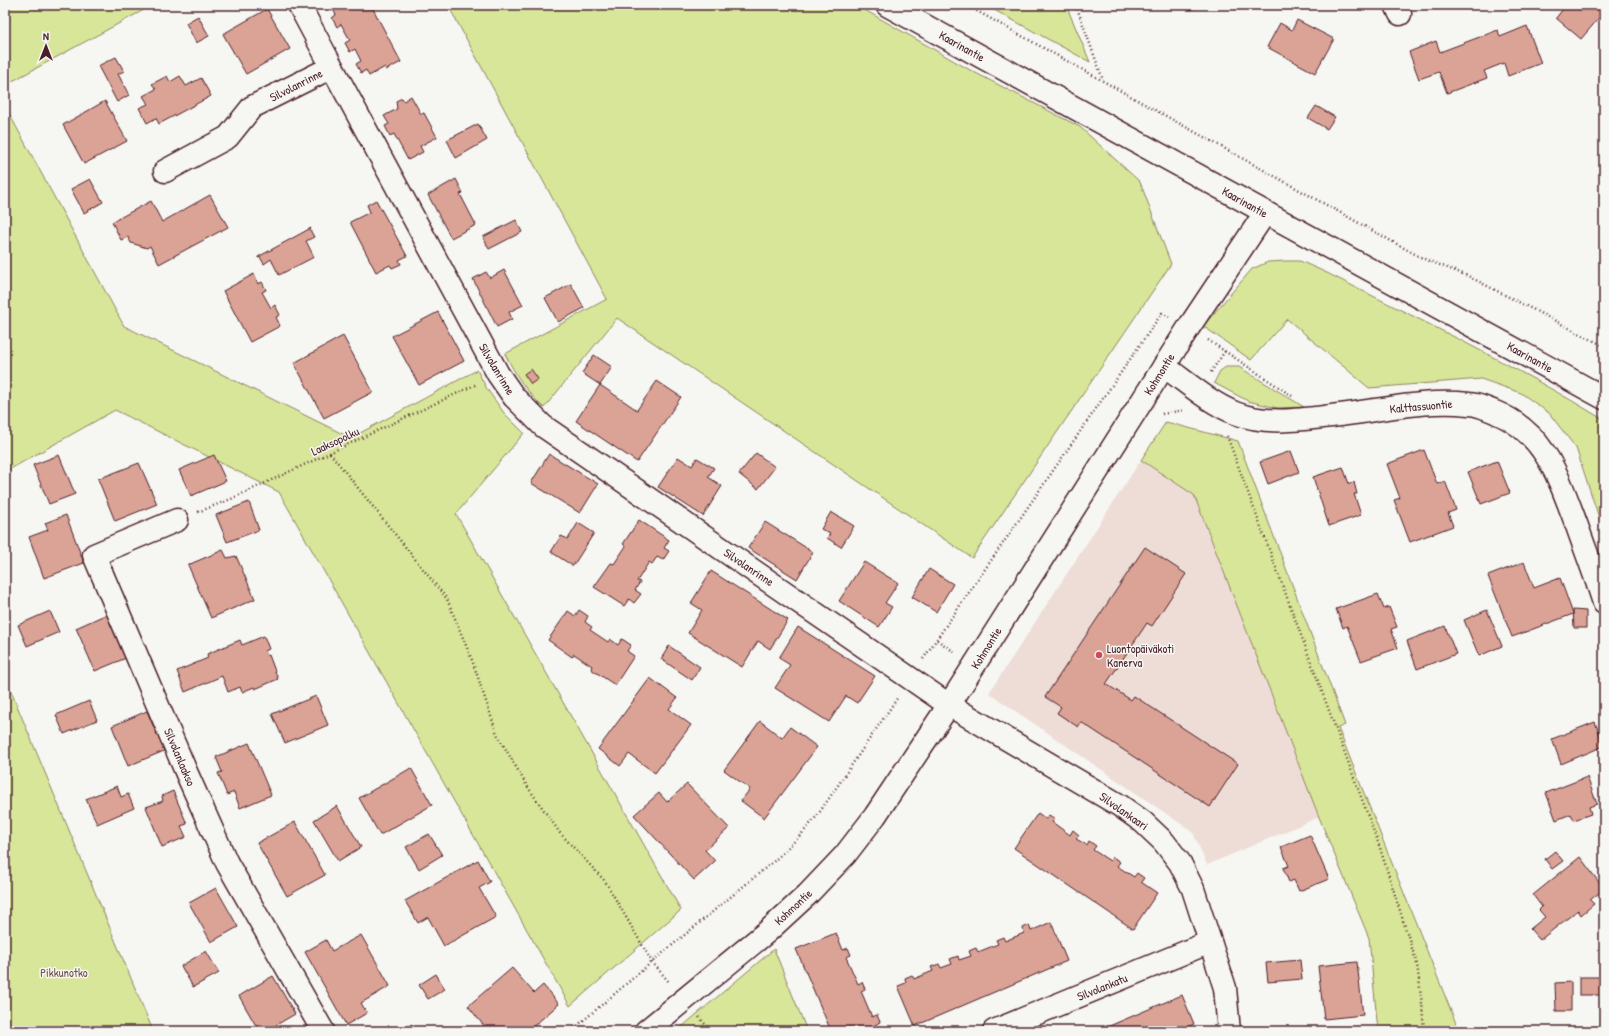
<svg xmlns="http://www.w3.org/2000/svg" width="1609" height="1036" viewBox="0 0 1609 1036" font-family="'Patrick Hand',sans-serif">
<rect width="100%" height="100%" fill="#f6f6f2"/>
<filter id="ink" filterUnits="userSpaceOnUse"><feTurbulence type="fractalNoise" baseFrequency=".025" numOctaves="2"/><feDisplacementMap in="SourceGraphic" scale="8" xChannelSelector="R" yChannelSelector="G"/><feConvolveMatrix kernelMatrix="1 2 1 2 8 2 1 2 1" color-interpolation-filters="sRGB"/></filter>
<g filter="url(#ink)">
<polygon fill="#eeddd6" points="1141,460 1194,495 1319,817 1207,865 1193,832 989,693"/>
<g fill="#d8e699" stroke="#918262">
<polygon points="5,5 153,5 5,85"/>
<path d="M448 5H856L970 70 1080 127 1140 182 1171 264 972 558 617 318 544 408C525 390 517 377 505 354L607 299Z"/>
<polygon points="985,5 1066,5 1090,62"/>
<polygon points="5,106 124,326 351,438 477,370 487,389 504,413 524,433 456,514 681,910 570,1006 279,492 115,410 5,472"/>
<path d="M1286 261H1300L1327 273C1420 320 1515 365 1604 420V533L1576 448 1549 413 1521 393 1481 379 1369 388 1287 319 1251 360 1203 326 1252 269 1268 262Z"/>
<polygon points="1226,367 1239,367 1304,407 1277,408 1248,401 1214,383 1220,371"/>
<polygon points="1166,422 1238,441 1345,725 1338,728 1459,1031 1378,1031 1369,938 1319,817 1194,495 1141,460"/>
<polygon points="5,677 153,1031 5,1031"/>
<polygon points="774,949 807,1031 677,1031"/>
</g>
<g fill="#dba395" stroke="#4a1f2b">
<polygon points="331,5 371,5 401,62 386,70 385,67 369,76 366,70 361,73 356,64 361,61 355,49 350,52 345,43 350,40 341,24 337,27 332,18 336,15"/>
<polygon points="1187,5 1201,5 1189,10"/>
<polygon points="1566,5 1604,5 1604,12 1581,39 1556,18"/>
<polygon points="267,9 290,49 246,74 223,34"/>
<polygon points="198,16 209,36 196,43 186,23"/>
<polygon points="1297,20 1334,39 1315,73 1267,47 1280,23 1292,30"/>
<polygon points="1527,26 1541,63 1508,76 1504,63 1484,71 1487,78 1447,93 1439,72 1419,79 1409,52 1436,41 1440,52 1498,30 1500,37"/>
<polygon points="116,57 124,71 118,74 129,95 117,102 98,66"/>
<polygon points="167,76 170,82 180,76 186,86 201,78 211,96 159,124 156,118 147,123 139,108 148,104 143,96 156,89 152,84"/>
<polygon points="411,96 421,114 424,113 437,137 420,146 423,152 408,160 394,134 390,136 385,126 389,124 384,116 397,109 396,101 402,98 404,101"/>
<polygon points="105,101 127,141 84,164 63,125"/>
<polygon points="1316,106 1335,117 1327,129 1308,118"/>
<polygon points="478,124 487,140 456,158 447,140"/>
<polygon points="90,179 103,202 84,213 71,189"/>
<polygon points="456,179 463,193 460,194 476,225 451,238 428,195"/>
<polygon points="210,195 228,227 159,264 150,246 147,248 131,243 128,237 121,240 112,222 151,201 162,222"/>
<polygon points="376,200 407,256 399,260 401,264 392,268 390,265 376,272 350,222 370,212 367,205"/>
<polygon points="516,220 522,232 489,249 483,237"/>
<polygon points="311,228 310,230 314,237 306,241 314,257 279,275 271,259 264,264 260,257 258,258 258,257"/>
<polygon points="504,270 523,305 509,312 512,319 497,327 473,279 486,272 490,278"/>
<polygon points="254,274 258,284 262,282 266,290 262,292 271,308 275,305 280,315 276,317 280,326 250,342 223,291"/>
<polygon points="571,284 584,308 558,322 545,298"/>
<polygon points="438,312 464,361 419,385 392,336"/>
<polygon points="343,336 373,392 324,418 294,363"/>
<polygon points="594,355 612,367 600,385 582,373"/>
<polygon points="531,369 538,379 531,384 524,374"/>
<polygon points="657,381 681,397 637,462 576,421 600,385 637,410"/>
<polygon points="1424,450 1437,484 1445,481 1456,510 1448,513 1453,526 1410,542 1394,500 1400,498 1387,464"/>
<polygon points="1291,451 1299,472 1268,484 1260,462"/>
<polygon points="756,453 775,467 758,489 739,474"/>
<polygon points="549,454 598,484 580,513 531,483"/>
<polygon points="59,455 75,494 49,504 33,465"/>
<polygon points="214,455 226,481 191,496 179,470"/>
<polygon points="678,457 692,466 697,458 714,468 708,477 722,486 703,516 658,487"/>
<polygon points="1497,461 1510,493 1481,504 1468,472"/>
<polygon points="139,463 157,504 115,521 98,479"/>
<polygon points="1343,467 1349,484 1354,482 1357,494 1354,494 1361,515 1329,526 1313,477"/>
<polygon points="249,502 259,530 227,542 216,515"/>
<polygon points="831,512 854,526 841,547 827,538 830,534 821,529"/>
<polygon points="66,515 84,563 44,578 29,537 48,530 45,523"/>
<polygon points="639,520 669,540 664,548 669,551 663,560 657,557 652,564 649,562 637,581 640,582 635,590 641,594 634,603 629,599 624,606 594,587 611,563 614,564 626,546 623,544"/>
<polygon points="765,522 813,552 797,579 748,548"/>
<polygon points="578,523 594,533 573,566 551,552 561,536 568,539"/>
<polygon points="1145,547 1186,574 1152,626 1147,623 1106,684 1131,700 1134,696 1238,764 1210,807 1081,722 1078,727 1057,713 1061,707 1045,697"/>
<polygon points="223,550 227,558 236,556 255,599 211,618 188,565"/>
<polygon points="864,562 898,583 885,603 892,607 879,627 839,601"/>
<polygon points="1524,562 1534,588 1560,578 1573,614 1512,637 1488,576"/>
<polygon points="929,569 953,584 936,612 912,597"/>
<polygon points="711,571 788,620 770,649 758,641 742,667 688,633 702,610 691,603"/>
<polygon points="1378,594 1384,609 1389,607 1397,627 1391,629 1398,648 1361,661 1347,626 1343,628 1336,609"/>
<polygon points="579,610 588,616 585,622 592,627 590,630 608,642 610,639 618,645 622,639 631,645 627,651 634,656 615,685 591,669 592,666 574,654 572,657 548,640 568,611 575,616"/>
<polygon points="1487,610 1502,646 1479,656 1464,620"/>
<polygon points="1573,610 1586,611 1586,628 1574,628"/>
<polygon points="50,611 59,632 27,646 18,625"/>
<polygon points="107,614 126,658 95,671 76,628"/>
<polygon points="1445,626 1456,654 1417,669 1407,641"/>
<polygon points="798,627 875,676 857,703 846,696 829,722 775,688 790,665 779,658"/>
<polygon points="264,636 269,649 265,651 267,656 269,655 278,679 255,689 254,687 242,692 240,687 228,692 222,676 185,692 177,671 208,658 207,654 240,640 242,645"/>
<polygon points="669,646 700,667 692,680 661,659"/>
<polygon points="650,678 677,698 669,709 691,725 655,773 629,754 620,766 598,749"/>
<polygon points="316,696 328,725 285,743 272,714"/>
<polygon points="89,701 97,720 64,734 56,715"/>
<polygon points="147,711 164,751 128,766 112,726"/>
<polygon points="760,721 782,738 790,727 817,747 764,818 741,801 750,789 724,770"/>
<polygon points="1595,722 1604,746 1561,764 1552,739"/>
<polygon points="249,743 271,795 240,808 234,792 227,795 218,773 222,772 216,757"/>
<polygon points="411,768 432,805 380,835 359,798"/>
<polygon points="1587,777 1597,804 1589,807 1591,814 1574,820 1571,814 1556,820 1546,793"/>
<polygon points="687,784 729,828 705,850 715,861 694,880 634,815 659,793 667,802"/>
<polygon points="117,786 121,797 128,794 134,808 97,824 86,799"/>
<polygon points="173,791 187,824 181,826 186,837 162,847 146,807 163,801 162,796"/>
<polygon points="337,806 361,847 338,861 314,820"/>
<polygon points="1038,813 1046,819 1049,815 1055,819 1052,822 1070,835 1073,830 1079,835 1076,839 1087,845 1089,841 1096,846 1093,850 1110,861 1113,857 1120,862 1117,866 1134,877 1137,873 1144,878 1141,882 1157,893 1133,929 1014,848"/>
<polygon points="295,822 325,875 287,896 257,843"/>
<polygon points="429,834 442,855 419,869 406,847"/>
<polygon points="1310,835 1329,879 1299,891 1294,880 1289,882 1283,868 1289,866 1281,847"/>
<polygon points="1555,851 1563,861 1552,869 1545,859"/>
<polygon points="1580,857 1604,889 1590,900 1594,904 1581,915 1578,910 1540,940 1530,929 1545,917 1539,910 1542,907 1533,895"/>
<polygon points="478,860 490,882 479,888 496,917 444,946 428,917 418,923 405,901"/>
<polygon points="216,888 238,927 211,942 189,903"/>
<polygon points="1051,922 1067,961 915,1026 898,986 906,983 905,978 912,975 914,979 933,971 931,967 939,964 941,968 952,964 950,959 958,956 959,960 971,956 969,951 976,948 978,952 998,944 996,940 1003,937 1005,941 1024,933 1023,928 1029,925 1031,931"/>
<polygon points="836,933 843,950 848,948 851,955 846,957 858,984 862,982 865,989 861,991 872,1017 877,1015 880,1022 875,1025 878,1031 831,1031 796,949"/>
<polygon points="361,935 390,986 361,1003 367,1013 346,1025 305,952 326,940 332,951"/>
<polygon points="206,951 219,973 193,987 181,966"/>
<polygon points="1300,960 1302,979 1268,982 1266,963"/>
<polygon points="1357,962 1363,1015 1324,1019 1318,966"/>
<polygon points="512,968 534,993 543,985 559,1004 528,1031 488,1031 468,1006"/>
<polygon points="436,974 445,989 428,999 419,985"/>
<polygon points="273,976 295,1014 266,1031 259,1031 239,996"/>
<rect x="1579" y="977" width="25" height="18"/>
<polygon points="1571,982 1571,1011 1556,1011 1555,983"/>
<polygon points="1182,995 1194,1024 1179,1031 1109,1031 1107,1027"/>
<polygon points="412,1024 416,1031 399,1031"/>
</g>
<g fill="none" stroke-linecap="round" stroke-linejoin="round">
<defs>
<g id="minor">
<polyline points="299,5 332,67"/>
<polyline points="1396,5 1400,14"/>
<polyline points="165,171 228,137 252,107 332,67 498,374 514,397 543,426 949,705 1119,805 1143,822 1164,842 1180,863 1193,889 1225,988 1229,1031"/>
<path d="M1164 366C1186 382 1210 403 1235 413 1268 426 1306 419 1340 415 1382 410 1426 399 1469 404 1478 404 1487 409 1495 412 1546 433 1559 479 1577 526 1586 552 1596 577 1604 603"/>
<polyline points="177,520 94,555 187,774 227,863 323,1031"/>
<polyline points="646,1031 768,931 807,895 845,855 875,816 949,705 1189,327 1265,213"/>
<polyline points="994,1031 1210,942"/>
</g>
<polyline id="major" points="887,5 1604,398"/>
</defs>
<use href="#minor" stroke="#4a1f2b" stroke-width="25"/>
<use href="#major" stroke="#4a1f2b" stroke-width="25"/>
<g stroke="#4a1f2b" stroke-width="2.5" stroke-dasharray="1 3" stroke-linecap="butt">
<polyline points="966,5 1422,258 1468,276 1604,346"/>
<polyline points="1076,5 1103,80"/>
<polyline points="1208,340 1292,396"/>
<polyline points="1211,372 1225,351"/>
<polyline points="1162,414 1184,410"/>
<polyline points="1227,436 1380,848 1417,964 1422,1004 1424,1031"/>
<polyline points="330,453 447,599 472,660 497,734 527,786 560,833 605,881 652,962 669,982"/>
<polyline points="198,512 231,499 477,384"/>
<polyline points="937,640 956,653"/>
<polyline points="923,659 1162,313 1169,317"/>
<polyline points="699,1017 711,1031"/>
<polyline points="571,1031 652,962 774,861 798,838 817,816 898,697"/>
</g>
<use href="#minor" stroke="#f6f6f2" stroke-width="22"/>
<use href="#major" stroke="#f6f6f2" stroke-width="22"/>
</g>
</g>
<circle fill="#d1495b" stroke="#f6f6f2" stroke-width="1.5" cx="1099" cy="655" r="4"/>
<g text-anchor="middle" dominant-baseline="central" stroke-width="3" stroke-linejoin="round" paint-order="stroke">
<g font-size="12" fill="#4a1f2b" stroke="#f6f6f2">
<text transform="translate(962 46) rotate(29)">Kaarinantie</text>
<text transform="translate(296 85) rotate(-27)">Silvolanrinne</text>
<text transform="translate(1245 202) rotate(29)">Kaarinantie</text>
<text transform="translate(1530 357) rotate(29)">Kaarinantie</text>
<text transform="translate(497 369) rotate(59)">Silvolanrinne</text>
<text transform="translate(1159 374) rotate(-58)">Kohmontie</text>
<text transform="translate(1421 406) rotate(-5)">Kalttassuontie</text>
<text transform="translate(335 441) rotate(-25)">Laaksopolku</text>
<text transform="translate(749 567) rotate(34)">Silvolanrinne</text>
<text transform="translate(986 648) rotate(-58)">Kohmontie</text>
<text transform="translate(180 757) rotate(67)">Silvolanlaakso</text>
<text transform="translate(1124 811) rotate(35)">Silvolankaari</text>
<text transform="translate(793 907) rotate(-43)">Kohmontie</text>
<text transform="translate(1102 987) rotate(-22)">Silvolankatu</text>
</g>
<g font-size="12" fill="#4a1f2b" stroke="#f6f6f2" text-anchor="start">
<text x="1107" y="648">Luontopäiväkoti<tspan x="1107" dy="14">Kanerva</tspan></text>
</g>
<g font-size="12" fill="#6e5146" stroke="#f6f6f2">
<text x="64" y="972">Pikkunotko</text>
</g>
</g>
<rect width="1609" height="1036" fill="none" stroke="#f6f6f2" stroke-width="20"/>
<rect x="10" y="10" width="1589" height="1016" fill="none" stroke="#4a1f2b" stroke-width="1.5" filter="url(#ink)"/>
<g transform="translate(46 46)" stroke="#f6f6f2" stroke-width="3" paint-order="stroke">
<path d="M0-3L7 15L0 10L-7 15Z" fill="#4a1f2b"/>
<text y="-6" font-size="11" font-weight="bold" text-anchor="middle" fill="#4a1f2b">N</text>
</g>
</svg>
